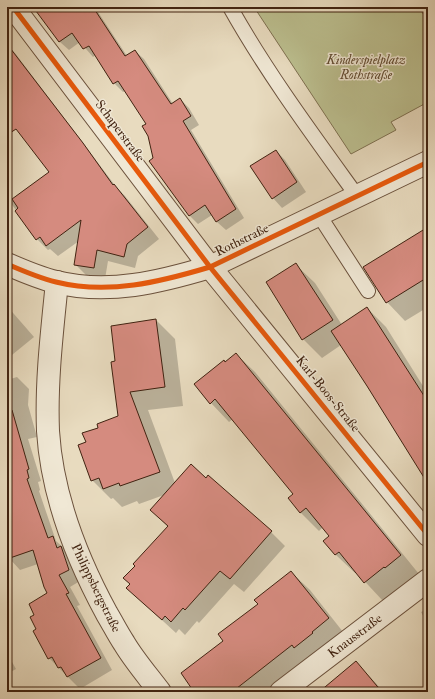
<svg xmlns="http://www.w3.org/2000/svg" width="435" height="699" viewBox="0 0 435 699" font-family="'IM FELL Double Pica',serif">
<rect width="100%" height="100%" fill="#e8dbbf"/>
<filter id="stains"><feTurbulence type="fractalNoise" baseFrequency=".005" numOctaves="4"/><feColorMatrix values="0 0 0 0 .2 0 0 0 0 .09 0 0 0 0 .02 0 0 0 .5 -.17"/></filter>
<radialGradient id="worn" r=".72"><stop offset=".6" stop-color="#630" stop-opacity="0"/><stop offset="1" stop-color="#630" stop-opacity=".3"/></radialGradient>
<polygon fill="#bbbe8e" stroke="#7e7050" points="254,7 419,7 428,22 428,102 391,122 396,130 351,154"/>
<g fill="#0003">
<polygon points="45,7 107,7 98,12 127,56 135,51 144,59 173,104 180,99 189,108 199,125 191,130 244,218 226,230 217,222 212,215 198,224 189,215 155,158 148,124 125,91 123,92 114,83 96,55 93,57 80,42 69,50 60,42 38,12"/>
<polygon points="7,45 15,53 117,188 125,196 159,239 138,256 135,268 108,261 105,279 86,275 75,264 79,241 58,256 50,249 48,250 37,239 10,202 50,172 7,109"/>
<polygon points="276,151 285,160 306,192 282,208 273,198"/>
<polygon points="428,228 428,307 405,321 387,302"/>
<polygon points="296,265 315,283 342,325 367,308 386,327 428,394 428,483 341,345 322,358 303,339"/>
<polygon points="7,306 34,337 7,359"/>
<polygon points="156,320 175,339 183,406 148,410 175,483 206,479 208,476 271,532 285,546 244,592 234,584 199,623 197,621 185,635 179,629 176,633 127,588 131,584 136,566 168,527 151,510 164,495 139,504 137,501 122,507 113,498 111,499 92,480 87,443 100,428 119,417 116,362"/>
<polygon points="236,354 255,372 419,574 404,586 403,585 383,601 356,572 355,573 336,555 325,541 330,536 323,527 319,531 300,512 294,494 233,419 229,422 211,403 225,363"/>
<polygon points="17,377 29,389 28,405 37,437 28,439 41,481 38,482 40,490 39,491 56,541 65,549 80,581 70,587 80,605 77,606 112,670 80,689 49,658 38,629 36,615 48,594 38,564 20,570 9,558 7,554 7,380"/>
<polygon points="291,572 310,590 347,637 274,692 196,692 224,641 259,604"/>
<polygon points="428,609 428,625 421,612"/>
<polygon points="7,653 16,669 7,674"/>
<polygon points="356,662 384,692 320,692"/>
<polygon points="7,678 15,692 7,692"/>
<polygon points="122,689 126,692 118,692"/>
</g>
<g fill="#d58b7f" stroke="#412311">
<polygon points="33,7 93,7 125,56 135,50 171,104 180,98 191,116 183,121 236,209 216,222 205,205 189,216 149,161 153,158 148,136 142,126 146,124 118,81 113,84 89,46 83,49 72,33 59,42"/>
<polygon points="7,44 83,143 113,185 114,184 148,227 127,244 124,257 97,250 94,268 74,265 81,220 46,246 40,237 36,240 15,211 18,208 12,199 49,172 16,129 7,135"/>
<polygon points="276,150 297,182 272,199 250,166"/>
<polygon points="428,227 428,277 386,303 363,267"/>
<polygon points="296,263 333,320 302,340 266,282"/>
<polygon points="367,307 428,402 428,484 367,386 331,331"/>
<polygon points="156,319 165,387 130,392 160,472 120,486 119,483 103,489 99,478 91,481 78,445 86,442 82,433 98,428 97,424 118,416 111,362 115,361 111,326"/>
<polygon points="236,353 401,555 385,568 384,567 364,583 339,552 335,555 323,541 329,536 306,508 300,513 288,498 293,494 215,399 210,404 194,384 224,360 225,362"/>
<polygon points="12,410 29,469 27,470 29,478 27,479 48,538 53,536 57,548 61,546 69,570 59,575 69,593 66,594 101,658 67,677 61,667 58,668 52,657 48,659 33,631 36,629 30,617 34,615 29,604 47,593 44,587 33,550 7,559 7,411"/>
<polygon points="191,464 206,478 208,475 272,531 230,579 220,571 185,610 183,608 171,622 165,616 162,620 126,588 130,584 123,578 135,566 133,564 168,526 150,510"/>
<polygon points="291,571 329,618 312,632 313,633 294,648 292,645 232,692 194,692 181,673 223,641 218,634 258,604 254,600"/>
<polygon points="356,661 382,692 319,692"/>
</g>
<g fill="none" stroke-linecap="round" stroke-linejoin="round">
<defs>
<g id="service">
<path d="M230 7C267 73 313 135 357 196"/>
<polyline points="319,215 368,291"/>
</g>
<g id="minor">
<polyline points="13,7 210,267 428,535"/>
<path d="M7 264C23 271 39 278 56 282 108 295 160 282 210 267L428 162"/>
<path d="M57 282C52 332 46 381 48 431 52 496 76 557 107 614 113 624 118 634 124 643 134 660 148 676 160 692"/>
<polyline points="281,692 428,580"/>
</g>
</defs>
<use href="#service" stroke="#6b513c" stroke-width="16"/>
<use href="#minor" stroke="#6b513c" stroke-width="24"/>
<use href="#service" stroke="#f0e8d5" stroke-width="14"/>
<use href="#minor" stroke="#f0e8d5" stroke-width="22"/>
<defs>
<g id="cycleway">
<polyline points="13,7 210,267 428,535"/>
<path d="M7 264C23 271 39 278 56 282 108 295 160 282 210 267L428 162"/>
</g>
</defs>
<use href="#cycleway" stroke="#f0e8d5" stroke-width="8"/>
<use href="#cycleway" stroke="#e8590c" stroke-width="5"/>
</g>
<g text-anchor="middle" dominant-baseline="central" stroke-width="3" stroke-linejoin="round" paint-order="stroke">
<g font-size="13" font-style="italic" fill="#604a30" stroke="#f0e8d5">
<text x="366" y="60">Kinderspielplatz<tspan x="366" dy="15">Rothstraße</tspan></text>
</g>
<g font-size="13" fill="#412311" stroke="#f0e8d5">
<text transform="translate(120 131) rotate(53)">Schaperstraße</text>
<text transform="translate(242 240) rotate(-26)">Rothstraße</text>
<text transform="translate(328 394) rotate(51)">Karl-Boos-Straße</text>
<text transform="translate(96 588) rotate(64)">Philippsbergstraße</text>
<text transform="translate(355 636) rotate(-37)">Knausstraße</text>
</g>
</g>
<rect width="435" height="699" fill="none" stroke="#e8dbbf" stroke-width="24"/>
<rect x="8" y="8" width="419" height="683" fill="none" stroke="#412311" stroke-width="2"/>
<rect x="12" y="12" width="411" height="675" fill="none" stroke="#412311"/>
<rect width="100%" height="100%" filter="url(#stains)"/>
<rect width="100%" height="100%" fill="url(#worn)"/>
</svg>
